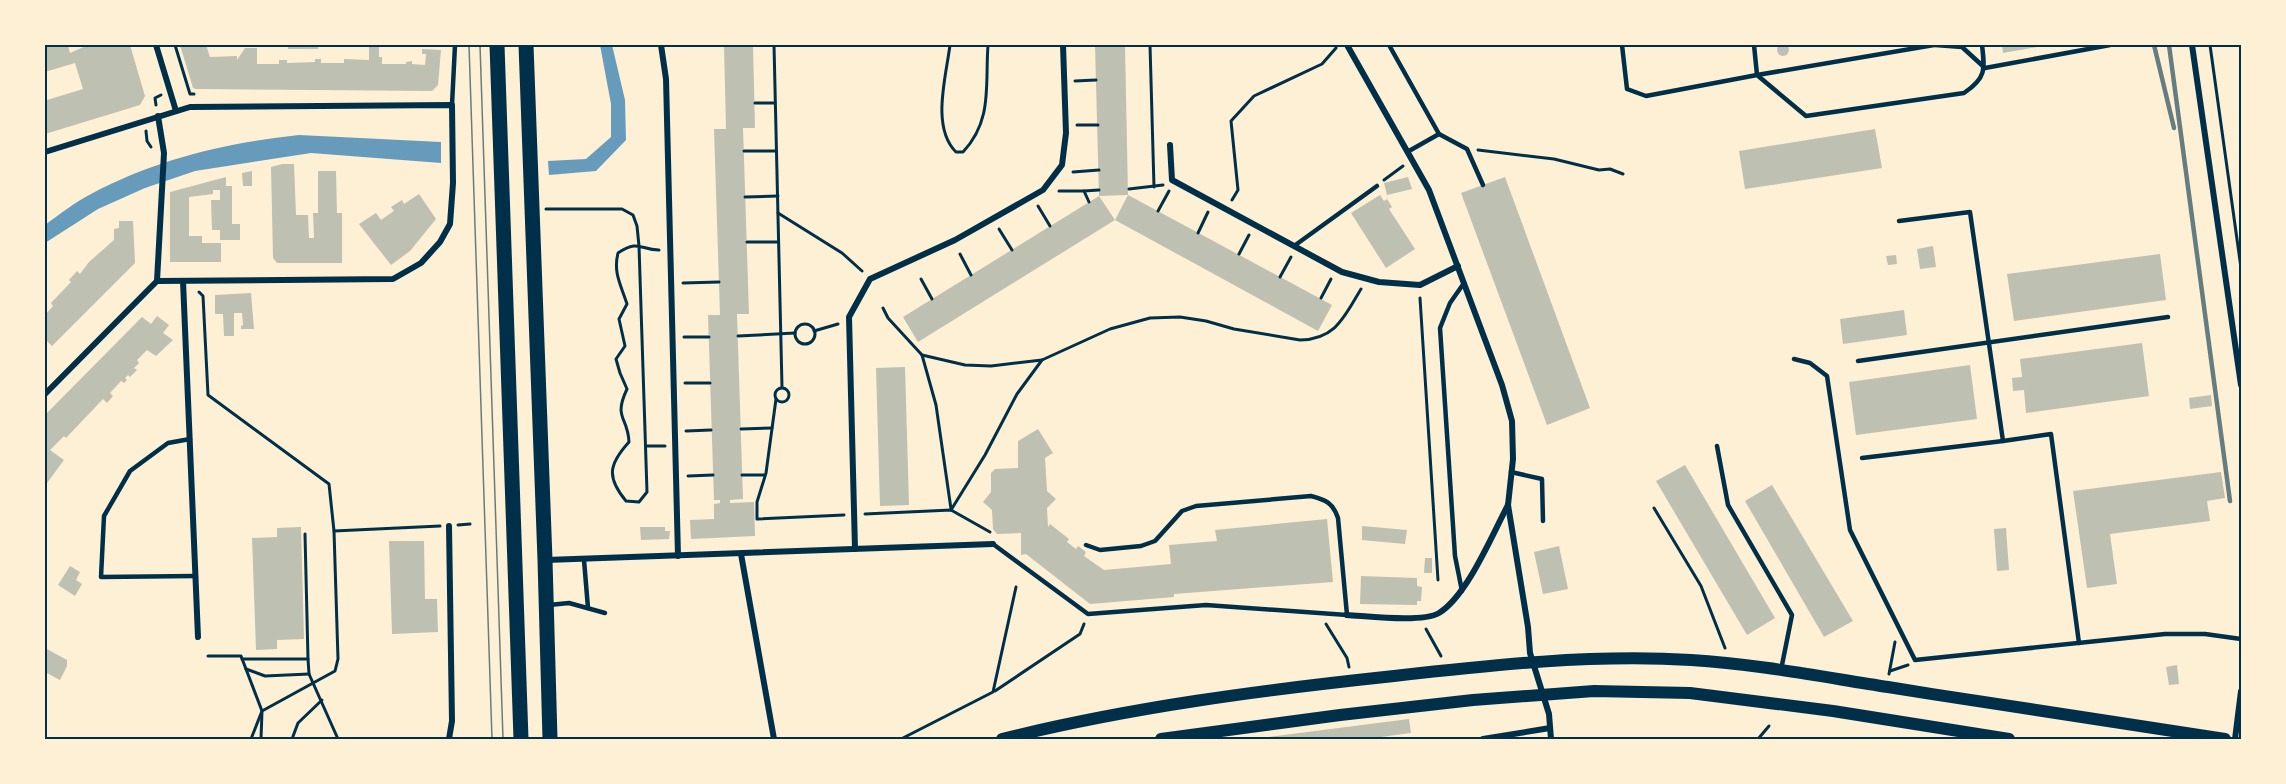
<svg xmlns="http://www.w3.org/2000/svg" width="2286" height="784" viewBox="0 0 2286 784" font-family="Roboto,sans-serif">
<rect width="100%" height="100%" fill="#fdf0d5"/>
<g fill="#669bbc">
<polygon points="600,45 612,45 625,100 626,140 596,171 549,175 548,161 586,159 611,137 611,104"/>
<path d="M299 135 441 142V163L311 153 195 171 145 188 98 209 45 243V225C60 214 75 202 91 194 157 159 226 143 299 135Z"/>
</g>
<g fill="#bec0b2">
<circle cx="1783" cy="50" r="6"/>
<polygon points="45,45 68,45 70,53 88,45 130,45 145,96 140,105 45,134 45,95 47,100 83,89 75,63 45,72"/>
<polygon points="180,45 206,45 210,57 237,56 237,60 245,48 257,48 257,64 279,64 279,60 287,60 287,63 315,62 315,59 321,59 321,63 344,63 344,59 369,60 369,45 379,45 379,57 382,57 382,64 406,64 406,62 412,61 412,64 425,65 426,54 422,54 422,49 441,50 438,85 432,91 196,89 193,88"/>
<rect x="288" y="45" width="30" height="4"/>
<polygon points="724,45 753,45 755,128 743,128 749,314 737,314 743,499 730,500 730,503 754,502 755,536 691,539 690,520 714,519 714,504 720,503 720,500 714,500 708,315 720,315 714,129 726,129"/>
<polygon points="1095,45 1125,45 1128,195 1099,196"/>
<polygon points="2002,45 2043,45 2043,46 2003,53"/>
<polygon points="1875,129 1882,168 1745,189 1739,151"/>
<polygon points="282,164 294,164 296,215 308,215 309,238 314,238 313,213 318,213 318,171 336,171 337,213 342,213 342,263 277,263 273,258 271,167"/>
<polygon points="252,171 252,186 243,186 242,173"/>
<polygon points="226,177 226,186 232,186 232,224 240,224 240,240 220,240 220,230 212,230 211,200 220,200 220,190 213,190 213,194 189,197 189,236 202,236 202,243 221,243 221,262 170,262 170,192"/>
<polygon points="1408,177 1412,189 1387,195 1384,183"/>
<polygon points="1505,177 1590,408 1547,425 1461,193"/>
<polygon points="419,194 436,219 410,251 391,265 359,224 376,213 381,220 394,211 391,207 402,200 404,204"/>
<polygon points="1128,195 1332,305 1318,331 1115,220"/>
<polygon points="1380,195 1384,201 1387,199 1392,207 1389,209 1415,249 1386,268 1351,213"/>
<polygon points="1099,196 1115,220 918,342 903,317"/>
<polygon points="119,221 133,221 135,263 52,346 45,339 45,315 53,306 51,303 71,282 69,280 77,271 80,274 89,262 114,240 114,229 119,228"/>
<polygon points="1933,246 1936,267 1920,269 1917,249"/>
<polygon points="2160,254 2166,300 2014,321 2007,274"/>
<polygon points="1896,255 1897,264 1888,265 1886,256"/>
<polygon points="251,293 254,329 241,329 241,326 243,325 242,313 234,313 234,336 224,336 223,314 215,314 215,295"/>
<polygon points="1904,310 1907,335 1843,344 1840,319"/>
<polygon points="157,316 169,325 163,333 173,340 156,356 147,350 137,360 139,363 134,368 137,370 130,377 128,375 125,378 127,380 124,383 121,381 110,393 113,396 107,403 103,399 66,438 64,436 50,450 64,460 47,483 45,481 45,415 142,317 151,324"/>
<polygon points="2142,343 2149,396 2026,413 2024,390 2013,391 2012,378 2022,377 2020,359"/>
<polygon points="1970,365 1977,419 1856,435 1849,382"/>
<polygon points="905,367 909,505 880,506 876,368"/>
<polygon points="2211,395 2212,406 2190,409 2189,398"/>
<polygon points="1038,429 1053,453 1045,458 1047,491 1056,499 1047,508 1048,527 1050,524 1069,539 1067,542 1076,549 1078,546 1086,552 1084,556 1104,570 1171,564 1169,545 1217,541 1215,530 1327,519 1333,582 1174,594 1174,597 1090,604 1026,554 1021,555 1021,533 997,534 993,529 992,510 983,502 991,492 991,473 995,469 1018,468 1018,441"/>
<polygon points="1685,465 1775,618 1747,635 1656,481"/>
<polygon points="2221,472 2225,498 2207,501 2210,521 2110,534 2117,584 2087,588 2073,491"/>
<polygon points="1772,485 1853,621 1824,637 1745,501"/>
<polygon points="1362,526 1407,530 1405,544 1362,540"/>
<polygon points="301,527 304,639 277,640 277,649 256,650 252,538 277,537 277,528"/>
<polygon points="640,527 665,527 665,531 670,531 669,539 641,540"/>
<polygon points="2006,528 2009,570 1997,571 1994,529"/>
<polygon points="389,541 424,541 425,599 437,599 438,632 392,634"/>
<polygon points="1559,546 1568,589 1543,594 1534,552"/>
<polygon points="1425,558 1432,558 1432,573 1424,573"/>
<polygon points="70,566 80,572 76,580 82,584 75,596 58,585"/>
<polygon points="1361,576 1417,578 1417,586 1422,587 1421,601 1417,601 1417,605 1360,604"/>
<polygon points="45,648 67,660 67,666 60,680 45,672"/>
<polygon points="2177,665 2179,684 2169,685 2166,667"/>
<polygon points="1409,719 1411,733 1403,734 1367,739 1268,739 1268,737"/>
</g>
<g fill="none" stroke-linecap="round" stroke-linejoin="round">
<g stroke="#003049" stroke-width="3">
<polyline points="175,45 190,94 194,94"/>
<polyline points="774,45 782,387"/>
<path d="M950 45C946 77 931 127 956 152H963C993 120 985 85 988 45"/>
<polyline points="1150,45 1154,187"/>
<polyline points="2210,45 2241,268"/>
<polyline points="1075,81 1096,80"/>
<polyline points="755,103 775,103"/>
<polyline points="156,105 155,98 161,95"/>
<polyline points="1077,125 1098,125"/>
<polyline points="146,131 147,141 151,147"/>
<polyline points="1478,150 1554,159 1599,170 1610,169 1623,174"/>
<polyline points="744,151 776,151"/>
<polyline points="1073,172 1099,170"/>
<polyline points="1384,180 1403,166"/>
<polyline points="1129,189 1163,185"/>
<polyline points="1059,191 1084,191 1089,202"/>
<polyline points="1084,191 1099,190"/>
<polyline points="745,197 778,196"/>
<polyline points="1232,200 1238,190 1231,121 1254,96 1322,64 1336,48"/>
<polyline points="1038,206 1050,226"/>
<path d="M546 209H622L633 215 637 226 639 246 647 492 639 502 626 501C606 477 609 464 629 442 628 416 613 419 627 389L620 373 616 359 625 346 619 319 627 304C621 285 613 273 618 253 639 239 640 250 659 250"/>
<polyline points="1158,211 1169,191"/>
<polyline points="778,213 842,253 862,271"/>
<polyline points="999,229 1012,250"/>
<polyline points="1198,233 1208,212"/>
<polyline points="747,242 778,242"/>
<polyline points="960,254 971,275"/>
<polyline points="1239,254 1249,235"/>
<polyline points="1280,277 1291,257"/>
<polyline points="921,279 932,299"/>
<polyline points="683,283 719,282"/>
<polyline points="199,292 203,296 208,395 329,484 334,531 338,659 335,671 262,711 261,739"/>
<polyline points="1321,298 1331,279"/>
<polyline points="1420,298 1438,580"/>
<polyline points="883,308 888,318 922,355 965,365 991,366 1042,360"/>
<circle cx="805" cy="334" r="10"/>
<polyline points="814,331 838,324"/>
<polyline points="738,336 795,333"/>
<polyline points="684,337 709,337"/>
<polyline points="922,355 936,405 951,509"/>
<polyline points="685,383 710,383"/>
<circle cx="782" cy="395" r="7"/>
<polyline points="776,399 766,473 757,502 757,519 844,515"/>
<polyline points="741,429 772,428"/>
<polyline points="686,431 711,430"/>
<polyline points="646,446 665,446"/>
<polyline points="742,475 764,475"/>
<polyline points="688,476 713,475"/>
<polyline points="1654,508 1701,586 1725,648"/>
<path d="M951 510 985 455 1017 394 1042 360 1110 329 1150 318 1180 317 1206 321 1234 329 1300 340C1336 339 1344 317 1361 289"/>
<polyline points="865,514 951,510 990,532"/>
<polyline points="458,525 470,524"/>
<polyline points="334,531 440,526"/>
<polyline points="1326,624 1347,658 1349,667"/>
<polyline points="1426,629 1441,656"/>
<polyline points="208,656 241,656 262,711 251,739"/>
<polyline points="242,659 308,659 305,534"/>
<polyline points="308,659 309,674 338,739"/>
<polyline points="246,669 265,676 309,674"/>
<polyline points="1890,671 1908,665"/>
<polyline points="1889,674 1895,642"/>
<polyline points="995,691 1080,634 1084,624"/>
<polyline points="292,739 298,723 322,700"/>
<polyline points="901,739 993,692 1016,587"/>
<polyline points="1758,739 1769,726"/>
</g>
<g stroke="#003049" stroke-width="4.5">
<polyline points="1389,45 1439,134"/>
<path d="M1622 45 1627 89 1646 96 1757 75 1806 116 1964 93C1986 78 1985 70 1982 45"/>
<polyline points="1754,45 1757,75 1934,45"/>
<polyline points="1935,45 1962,47 1985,68 2110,45"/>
<polyline points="452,105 455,45"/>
<polyline points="1409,151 1439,134 1467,149 1483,185"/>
<polyline points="1899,221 1970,212 2003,441 2051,434 2079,643"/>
<polyline points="1294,246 1377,186"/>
<polyline points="1794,359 1810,363 1827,376 1850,530 1915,660 2165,634 2205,634 2241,639"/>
<polyline points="1858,361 2168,317"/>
<polyline points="190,439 168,443 130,471 104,516 101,577 195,576"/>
<polyline points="1717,446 1728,505 1792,615 1781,670"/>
<polyline points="1862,458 2003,441"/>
<polyline points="1511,472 1542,479 1543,521"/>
<path d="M993 544 1088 614 1206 605 1347 615 1338 518C1333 503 1326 500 1311 496L1196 506 1182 511 1155 541 1141 546 1100 550 1086 545"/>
<polyline points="584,560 588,608"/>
<polyline points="1462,591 1455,556 1440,328 1450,303 1464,283"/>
<polyline points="549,605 569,603 605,613"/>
</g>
<g stroke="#003049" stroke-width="6">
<polyline points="156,45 176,111"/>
<polyline points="661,45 666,79 678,556"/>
<polyline points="1347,45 1429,190 1502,385 1512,421 1513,459 1508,505 1528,627 1530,653 1549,714 1551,739"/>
<polyline points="2192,45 2241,385"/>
<polyline points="1170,145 1172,180 1342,272 1379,282 1420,285 1458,266"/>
<polyline points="45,152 190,107 452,105 453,183 450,224 440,242 421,263 393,279 157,281"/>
<polyline points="183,281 198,637"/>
<polyline points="45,394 157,281 164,153 158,116"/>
<polyline points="855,549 849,317 870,279 955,240 1043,190 1062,165 1066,133 1063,45"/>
<polyline points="741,554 774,739"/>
<polyline points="546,560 993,544"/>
<path d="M1347 615C1367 616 1422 623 1439 613 1467 596 1492 535 1508 505"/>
<polyline points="449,739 452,721 449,526"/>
<polyline points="1483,739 1550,728"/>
<polyline points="2235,739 2241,691"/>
</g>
<g stroke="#003049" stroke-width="12">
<path d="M1002 739C1131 707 1262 690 1394 676 1493 665 1592 654 1691 660 1757 664 1823 677 1888 687 2000 705 2112 722 2225 739"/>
<polyline points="1161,739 1340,715 1473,700 1594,691 1690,693 1833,711 2009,739"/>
</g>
<g stroke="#003049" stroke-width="15">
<polyline points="497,45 521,739"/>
<polyline points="526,45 545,560 550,739"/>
</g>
<g stroke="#657d81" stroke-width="1.5">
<polyline points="469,45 492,739"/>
<polyline points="480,45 503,739"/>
</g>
<g stroke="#657d81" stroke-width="4.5">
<polyline points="2154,45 2174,128"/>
<polyline points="2169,45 2230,501"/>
</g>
</g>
<rect width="2286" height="784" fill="none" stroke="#fdf0d5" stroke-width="93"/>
<rect x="46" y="46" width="2194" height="692" fill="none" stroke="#003049" stroke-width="2"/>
</svg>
